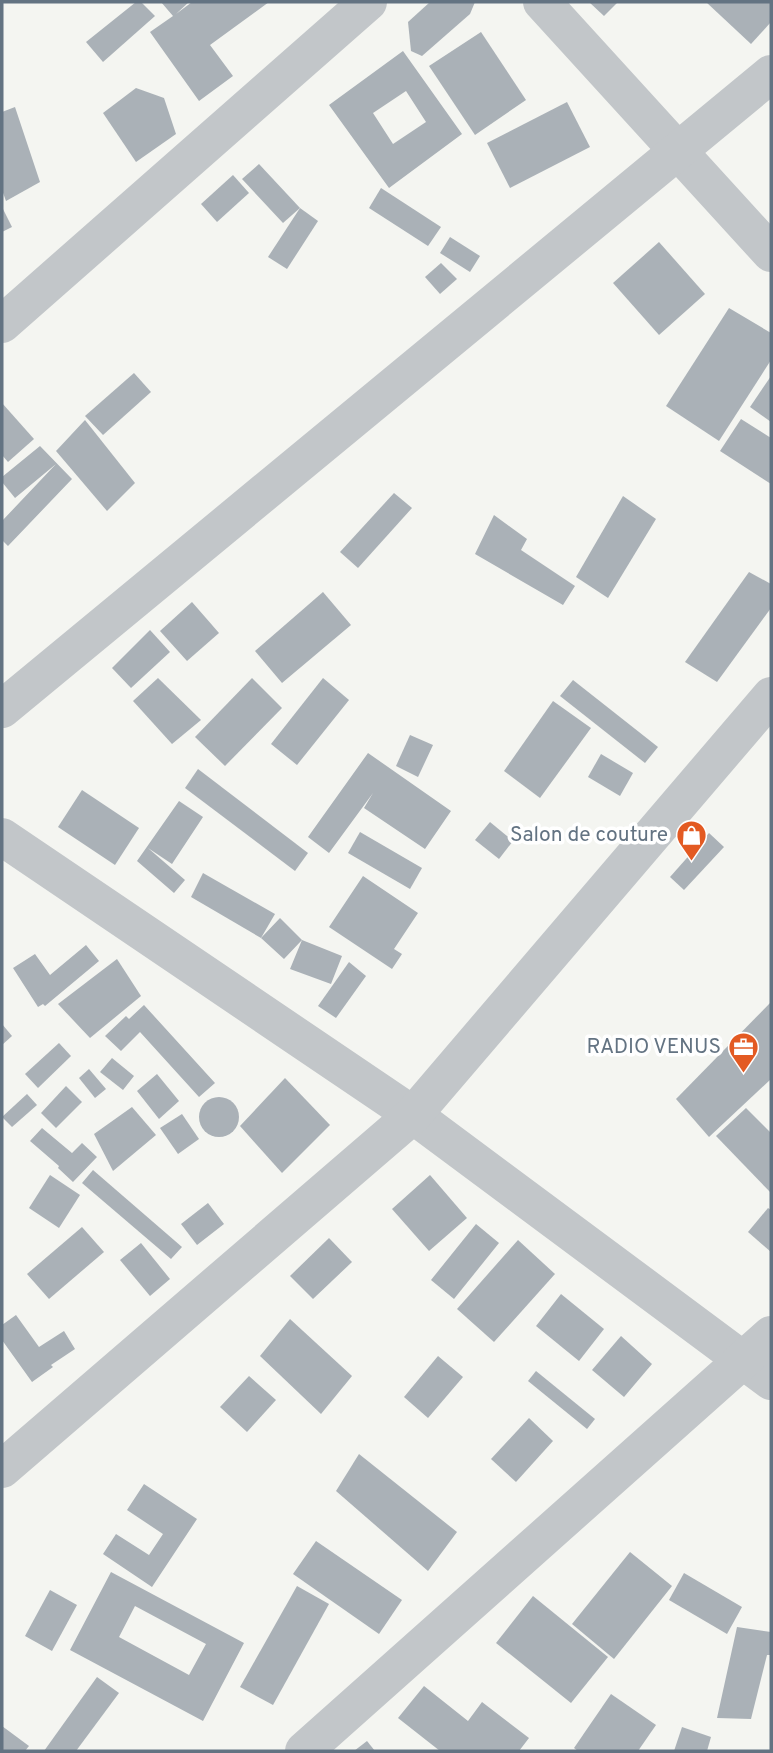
<svg xmlns="http://www.w3.org/2000/svg" width="773" height="1753" viewBox="0 0 773 1753" font-family="Overpass,sans-serif">
<rect width="100%" height="100%" fill="#f4f5f1"/>
<g fill="#aab1b7" fill-rule="evenodd">
<polygon points="136,2 141,2 155,16 103,62 86,42"/>
<polygon points="161,2 189,2 176,14 192,2 269,2 210,45 233,76 199,101 150,32 173,16"/>
<polygon points="430,2 475,2 470,14 422,56 411,51 408,22"/>
<polygon points="589,2 618,2 604,16"/>
<polygon points="706,2 771,2 771,22 751,44"/>
<polygon points="481,32 526,100 475,135 429,66"/>
<path d="M403 51 462 134 389 188 329 105ZM406 91 426 122 393 144 373 113Z"/>
<polygon points="136,88 164,98 176,134 136,162 103,113"/>
<polygon points="567,102 590,147 510,188 487,143"/>
<polygon points="15,107 40,182 6,201 2,190 2,112"/>
<polygon points="259,164 300,208 283,223 242,179"/>
<polygon points="233,175 249,193 217,222 201,204"/>
<polygon points="381,188 441,227 428,246 369,208"/>
<polygon points="2,207 12,227 2,232"/>
<polygon points="300,208 318,221 287,269 268,257"/>
<polygon points="450,237 480,256 470,272 440,253"/>
<polygon points="659,242 705,294 659,335 613,283"/>
<polygon points="441,263 457,279 440,294 425,277"/>
<polygon points="729,308 771,333 771,360 719,441 666,406"/>
<polygon points="134,373 151,392 103,435 85,416"/>
<polygon points="771,376 771,422 750,407"/>
<polygon points="2,403 34,439 8,462 2,455"/>
<polygon points="741,419 771,438 771,484 720,451"/>
<polygon points="85,420 135,483 107,511 56,451"/>
<polygon points="40,446 72,479 8,546 2,540 2,521 56,464 15,498 2,482 2,477"/>
<polygon points="394,493 412,508 358,568 340,552"/>
<polygon points="623,496 656,519 608,598 576,577"/>
<polygon points="494,515 527,539 521,550 575,586 563,605 475,554"/>
<polygon points="749,572 771,584 771,608 717,682 685,662"/>
<polygon points="323,592 351,625 282,683 255,651"/>
<polygon points="192,602 219,633 187,661 160,631"/>
<polygon points="150,630 170,652 131,688 112,668"/>
<polygon points="158,678 201,720 172,744 133,701"/>
<polygon points="252,678 282,708 225,766 195,737"/>
<polygon points="323,678 349,700 297,765 271,744"/>
<polygon points="573,680 658,747 645,763 560,696"/>
<polygon points="553,701 591,728 540,798 504,771"/>
<polygon points="410,735 433,745 418,777 396,766"/>
<polygon points="368,753 451,811 425,849 364,808 373,793 329,853 308,837"/>
<polygon points="601,754 633,773 620,796 588,777"/>
<polygon points="198,769 308,853 295,871 185,788"/>
<polygon points="82,790 139,828 115,865 58,827"/>
<polygon points="179,801 203,817 172,864 148,848 185,880 174,893 137,861"/>
<polygon points="490,822 513,841 499,859 475,840"/>
<polygon points="360,832 422,868 410,889 348,853"/>
<polygon points="709,833 724,847 684,890 670,877"/>
<polygon points="203,873 275,914 261,938 191,897"/>
<polygon points="363,876 418,913 394,949 402,954 392,969 329,927"/>
<polygon points="280,918 302,940 342,956 331,984 290,969 302,940 284,959 261,938"/>
<polygon points="86,945 99,961 45,1006 43,1004 38,1007 13,968 35,954 50,975"/>
<polygon points="117,959 141,996 90,1038 58,1004"/>
<polygon points="349,962 366,976 336,1018 318,1006"/>
<polygon points="771,1002 771,1079 709,1137 676,1099"/>
<polygon points="144,1005 215,1083 199,1097 140,1032 121,1051 105,1036 126,1016 129,1019"/>
<polygon points="2,1024 12,1036 2,1045"/>
<polygon points="59,1043 71,1056 38,1088 25,1074"/>
<polygon points="112,1058 134,1076 123,1090 100,1072"/>
<polygon points="89,1069 106,1089 95,1098 79,1078"/>
<polygon points="157,1074 179,1101 159,1119 137,1091"/>
<polygon points="285,1078 330,1125 282,1173 240,1126"/>
<polygon points="66,1086 82,1102 56,1128 41,1113"/>
<polygon points="27,1094 37,1105 12,1127 2,1117"/>
<circle cx="219" cy="1117" r="20"/>
<polygon points="132,1107 156,1135 113,1171 94,1134"/>
<polygon points="746,1108 771,1133 771,1193 716,1136"/>
<polygon points="182,1114 199,1139 178,1154 160,1128"/>
<polygon points="42,1128 72,1153 82,1143 97,1157 73,1182 58,1168 59,1166 30,1141"/>
<polygon points="93,1170 182,1247 171,1259 82,1183"/>
<polygon points="50,1175 80,1195 59,1228 29,1208"/>
<polygon points="430,1175 467,1218 429,1251 392,1209"/>
<polygon points="208,1203 224,1224 197,1245 181,1224"/>
<polygon points="768,1208 771,1210 771,1252 748,1232"/>
<polygon points="476,1224 499,1243 454,1299 431,1280"/>
<polygon points="82,1227 104,1252 49,1299 27,1274"/>
<polygon points="329,1238 352,1262 313,1299 290,1276"/>
<polygon points="518,1240 555,1274 494,1342 457,1309"/>
<polygon points="141,1243 170,1279 150,1296 120,1260"/>
<polygon points="561,1294 604,1329 579,1361 536,1326"/>
<polygon points="16,1315 39,1347 64,1331 75,1349 51,1365 53,1367 32,1382 2,1340 2,1325"/>
<polygon points="290,1319 352,1376 321,1414 260,1356"/>
<polygon points="621,1336 652,1364 624,1397 592,1370"/>
<polygon points="438,1356 463,1377 428,1418 404,1397"/>
<polygon points="536,1371 595,1419 587,1429 528,1381"/>
<polygon points="249,1376 276,1400 247,1432 220,1407"/>
<polygon points="529,1418 553,1441 516,1482 491,1459"/>
<polygon points="359,1454 457,1532 428,1571 336,1491"/>
<polygon points="144,1484 197,1519 152,1587 103,1554 116,1534 149,1555 163,1534 127,1510"/>
<polygon points="316,1541 402,1600 379,1634 293,1574"/>
<polygon points="630,1552 672,1586 614,1659 572,1624"/>
<path d="M111 1572 244 1643 203 1721 70 1650ZM135 1606 206 1644 189 1675 119 1637Z"/>
<polygon points="684,1573 742,1607 727,1634 669,1600"/>
<polygon points="297,1586 329,1604 273,1705 240,1687"/>
<polygon points="50,1590 77,1605 52,1651 25,1636"/>
<polygon points="533,1596 608,1657 571,1703 496,1643"/>
<polygon points="737,1627 771,1632 771,1655 767,1655 751,1719 717,1718"/>
<polygon points="97,1677 119,1693 76,1751 44,1751"/>
<polygon points="424,1686 468,1721 482,1702 529,1738 519,1751 440,1751 398,1718"/>
<polygon points="611,1694 656,1725 638,1751 578,1751 574,1748"/>
<polygon points="2,1726 29,1746 25,1751 2,1751"/>
<polygon points="682,1727 711,1737 707,1751 674,1751"/>
<polygon points="367,1741 375,1751 354,1751"/>
</g>
<g fill="none" stroke-linecap="round" stroke-linejoin="round">
<g stroke="#c2c6c9" stroke-width="38">
<polyline points="542,2 771,253"/>
<polyline points="2,324 368,2"/>
<polyline points="2,709 771,74"/>
<polyline points="2,837 413,1115 771,1381"/>
<polyline points="2,1469 413,1115 771,696"/>
<polyline points="304,1751 771,1335"/>
</g>
</g>
<defs>
<symbol id="shop-pin" viewBox="-11 -11 22 30"><path d="M0 17L-7.5 6A9.5 9.5 0 1 1 7.5 6Z" fill="#e35a22" stroke="#fff"/><path d="M-5-2.5h2.3a2.7 3.5 0 0 1 5.4 0H5L5.5 6h-11ZM-1.5-2.5h3a1.5 2.3 0 0 0-3 0Z" fill="#fff"/></symbol>
<symbol id="office-pin" viewBox="-11 -11 22 30"><path d="M0 17L-7.5 6A9.5 9.5 0 1 1 7.5 6Z" fill="#e35a22" stroke="#fff"/><path d="M-6-3h4V-5.5h4V-3h4V5H-6ZM-1-4.5V-3h2v-1.5ZM-6 0V1H6V0Z" fill="#fff"/></symbol>
</defs>
<g fill-rule="evenodd">
<use href="#shop-pin" x="674" y="818" width="35" height="47"/>
<use href="#office-pin" x="726" y="1030" width="35" height="47"/>
</g>
<g text-anchor="middle" dominant-baseline="central" stroke-width="7" stroke-linejoin="round" paint-order="stroke">
<g font-size="21" fill="#637382" stroke="#fff" text-anchor="end">
<text x="668" y="835">Salon de couture</text>
<text x="721" y="1047">RADIO VENUS</text>
</g>
</g>
<rect width="773" height="1753" fill="none" stroke="#637382" stroke-width="7"/>
</svg>
